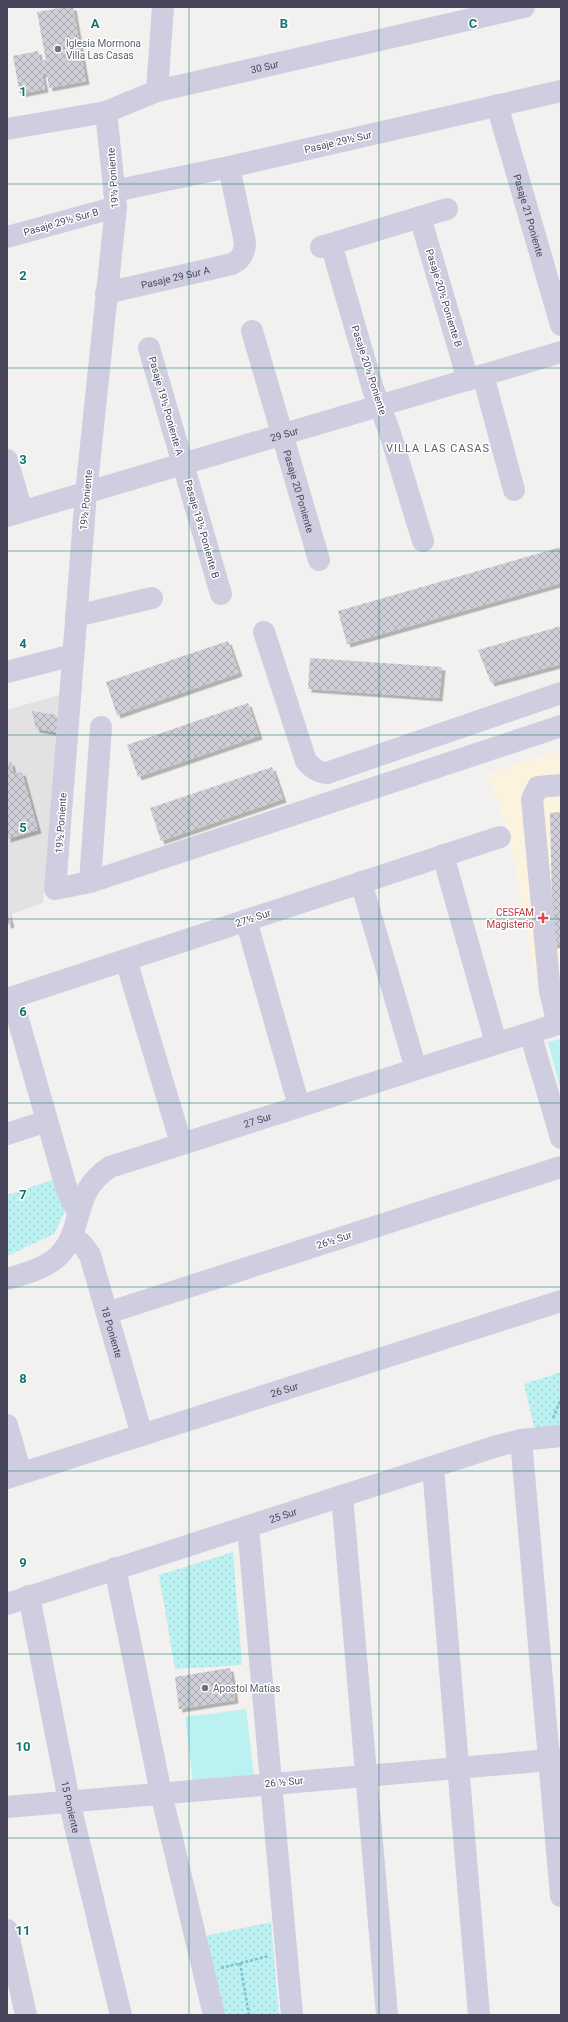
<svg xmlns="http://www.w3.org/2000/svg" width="568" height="2022" viewBox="0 0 568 2022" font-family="Roboto,sans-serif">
<defs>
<pattern id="park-dots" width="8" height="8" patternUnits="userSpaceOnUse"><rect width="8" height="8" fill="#bcf1f1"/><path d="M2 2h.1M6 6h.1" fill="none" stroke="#a3d0d1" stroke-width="1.8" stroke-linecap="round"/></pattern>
<pattern id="building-cross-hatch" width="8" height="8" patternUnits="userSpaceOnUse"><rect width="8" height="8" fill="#d0ced7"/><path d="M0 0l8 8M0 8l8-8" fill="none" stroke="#aba9b2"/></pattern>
<filter id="shadow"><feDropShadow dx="3.5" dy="3.5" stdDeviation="0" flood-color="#0004"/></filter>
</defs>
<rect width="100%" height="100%" fill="#f2f1ef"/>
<polygon fill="#e3e1e1" points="59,695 43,903 7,916 7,710"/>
<polygon fill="#fcf3df" points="561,750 561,1000 541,1007 509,835 488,774"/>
<g fill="#bcf1f1">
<polygon points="561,1039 561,1091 548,1042"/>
<polygon points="246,1709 254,1775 193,1782 185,1717"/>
</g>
<g fill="url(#park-dots)">
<polygon points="55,1179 65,1211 54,1234 7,1256 7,1195"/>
<polygon points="561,1372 561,1430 535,1432 524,1384"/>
<polygon points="233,1552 242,1665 175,1669 159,1575"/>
<polygon points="271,1922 279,2015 222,2015 204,1936"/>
</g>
<g fill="url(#building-cross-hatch)" filter="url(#shadow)">
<polygon points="65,7 73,7 86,81 49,88 47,73 42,74 45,89 20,94 13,56 38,51 40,61 46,60 37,12"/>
<polygon points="561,547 561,583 347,644 338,611"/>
<polygon points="561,626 561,664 491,683 478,650"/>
<polygon points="228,641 239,673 117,715 106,682"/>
<polygon points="310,658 442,667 439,698 308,689"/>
<polygon points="248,703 259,736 138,777 127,745"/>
<polygon points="32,711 56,715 60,733 36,729"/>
<polygon points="11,762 14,774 22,772 38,830 7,839 7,763"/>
<polygon points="272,767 283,799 161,841 150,808"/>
<polygon points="561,812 561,944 553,945 550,813"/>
<polygon points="7,910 11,924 7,925"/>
<polygon points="230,1668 235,1700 179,1709 175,1677"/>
</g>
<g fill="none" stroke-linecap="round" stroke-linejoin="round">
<g stroke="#73c5d0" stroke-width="2.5" stroke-dasharray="3 2" stroke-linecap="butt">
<polyline points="553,1418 561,1399"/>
<polyline points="240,1963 249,2015"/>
<polyline points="221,1968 269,1956"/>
</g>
<g stroke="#cfcde0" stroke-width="22">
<polyline points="157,91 163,7"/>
<path id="s1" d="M497 105 561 325"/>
<polyline points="106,112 116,207 86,493 55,889 90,882 561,726"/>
<path id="s2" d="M7 129 106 112 157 91 524 7"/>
<polyline points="114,191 229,167 561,91"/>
<polyline points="420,217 468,380"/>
<polyline points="7,237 116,207"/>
<polyline points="331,244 373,389 389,430 423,541"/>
<polyline points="321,247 447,209"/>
<path id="s3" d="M106 293 232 264C242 259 245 252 245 242L229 167"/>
<path id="s4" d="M252 331 319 560"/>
<polyline points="149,348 221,594"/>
<polyline points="483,375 514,490"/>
<polyline points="7,460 22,511"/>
<path id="s5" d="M7 516 561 352"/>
<polyline points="76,616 152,598"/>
<path d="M264 632 306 761C312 768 317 772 327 773L561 693"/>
<polyline points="7,672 73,655"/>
<polyline points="443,855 496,1043"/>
<polyline points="90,882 101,727"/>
<polyline points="361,882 416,1069"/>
<polyline points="246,920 299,1106"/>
<polyline points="126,960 181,1143"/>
<polyline points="12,998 67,1190 78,1213"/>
<polyline points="7,999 500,837"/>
<polyline points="558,1024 550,992 532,799 538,787 561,785"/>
<polyline points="530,1033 561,1138"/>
<polyline points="7,1134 47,1121"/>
<path id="s6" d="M72 1237 82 1244 90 1255 142 1435"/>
<path id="s7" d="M7 1279C23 1274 41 1270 55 1259 87 1232 68 1194 110 1167L561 1023"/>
<polyline points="107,1313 561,1167"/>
<polyline points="7,1425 21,1473"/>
<polyline points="521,1440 561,1896"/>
<polyline points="433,1467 479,2015"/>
<path id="s8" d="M7 1478 561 1301"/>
<polyline points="342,1496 387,2015"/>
<polyline points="248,1527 292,2015"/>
<polyline points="115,1568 161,1793 214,2015"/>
<path id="s9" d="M29 1596 69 1801 121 2015"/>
<path id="s10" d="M7 1604 497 1446 521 1440 561 1436"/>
<polyline points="7,1807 561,1759"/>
<polyline points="7,1930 26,2015"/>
</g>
</g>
<path fill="none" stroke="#0f766e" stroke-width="1" stroke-opacity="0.55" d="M189 7V2015M379 7V2015M7 184H561M7 368H561M7 551H561M7 735H561M7 919H561M7 1103H561M7 1287H561M7 1471H561M7 1654H561M7 1838H561"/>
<g fill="#6b7280" stroke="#fff" stroke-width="1.5">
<circle cx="58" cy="49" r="4"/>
<circle cx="205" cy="1688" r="4"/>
</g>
<path fill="#e0444e" stroke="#fff" stroke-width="1.5" d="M541 912h4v4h4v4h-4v4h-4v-4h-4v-4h4z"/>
<g text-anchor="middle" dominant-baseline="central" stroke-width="3" stroke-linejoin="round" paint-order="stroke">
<g font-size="10" fill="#5b616d" stroke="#fff" text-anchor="start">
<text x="66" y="43">Iglesia Mormona<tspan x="66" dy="12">Villa Las Casas</tspan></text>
<text x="213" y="1688">Apostol Matías</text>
</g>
<g font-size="10" fill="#48465d" stroke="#fff">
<text stroke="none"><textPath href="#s2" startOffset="266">30 Sur</textPath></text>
<text transform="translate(338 142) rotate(-13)">Pasaje 29½ Sur</text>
<text transform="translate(113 178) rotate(-94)">19½ Poniente</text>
<text stroke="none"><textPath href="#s1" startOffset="115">Pasaje 21 Poniente</textPath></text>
<text transform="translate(61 222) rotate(-16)">Pasaje 29½ Sur B</text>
<text stroke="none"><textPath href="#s3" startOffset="71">Pasaje 29 Sur A</textPath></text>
<text transform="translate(444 298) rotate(73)">Pasaje 20½ Poniente B</text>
<text transform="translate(369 370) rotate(72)">Pasaje 20½ Poniente</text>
<text transform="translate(166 406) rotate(74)">Pasaje 19½ Poniente A</text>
<text stroke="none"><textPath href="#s5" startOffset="289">29 Sur</textPath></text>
<text stroke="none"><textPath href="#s4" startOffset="167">Pasaje 20 Poniente</textPath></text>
<text transform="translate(86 500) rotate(-85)">19½ Poniente</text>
<text transform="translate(202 529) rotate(74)">Pasaje 19½ Poniente B</text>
<text transform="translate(61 823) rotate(-86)">19½ Poniente</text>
<text transform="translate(253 918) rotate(-18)">27½ Sur</text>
<text stroke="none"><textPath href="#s7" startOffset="317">27 Sur</textPath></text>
<text transform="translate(334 1240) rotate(-18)">26½ Sur</text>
<text stroke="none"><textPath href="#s6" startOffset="106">18 Poniente</textPath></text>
<text stroke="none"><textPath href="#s8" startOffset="291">26 Sur</textPath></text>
<text stroke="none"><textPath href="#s10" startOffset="290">25 Sur</textPath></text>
<text transform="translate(284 1782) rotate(-5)">26 ½ Sur</text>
<text stroke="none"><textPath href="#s9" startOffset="215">15 Poniente</textPath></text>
</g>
<g font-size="10" fill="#be3a42" stroke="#fff" text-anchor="end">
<text x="534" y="912">CESFAM<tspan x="534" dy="12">Magisterio</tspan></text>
</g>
<g font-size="11" letter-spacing="1" fill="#5d5b64" stroke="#fff">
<text x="438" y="448">VILLA LAS CASAS</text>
</g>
</g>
<g font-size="13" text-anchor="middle" font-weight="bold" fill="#0f766e" stroke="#fff" stroke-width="3" stroke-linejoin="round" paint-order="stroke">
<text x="95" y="28">A</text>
<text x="284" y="28">B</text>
<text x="473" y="28">C</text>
<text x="23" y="96">1</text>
<text x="23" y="280">2</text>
<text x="23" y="464">3</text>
<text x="23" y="648">4</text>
<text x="23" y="832">5</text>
<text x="23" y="1016">6</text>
<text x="23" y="1199">7</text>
<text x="23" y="1383">8</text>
<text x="23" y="1567">9</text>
<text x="23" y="1751">10</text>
<text x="23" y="1935">11</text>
</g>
<rect width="568" height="2022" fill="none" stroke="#48465d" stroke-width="16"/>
</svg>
